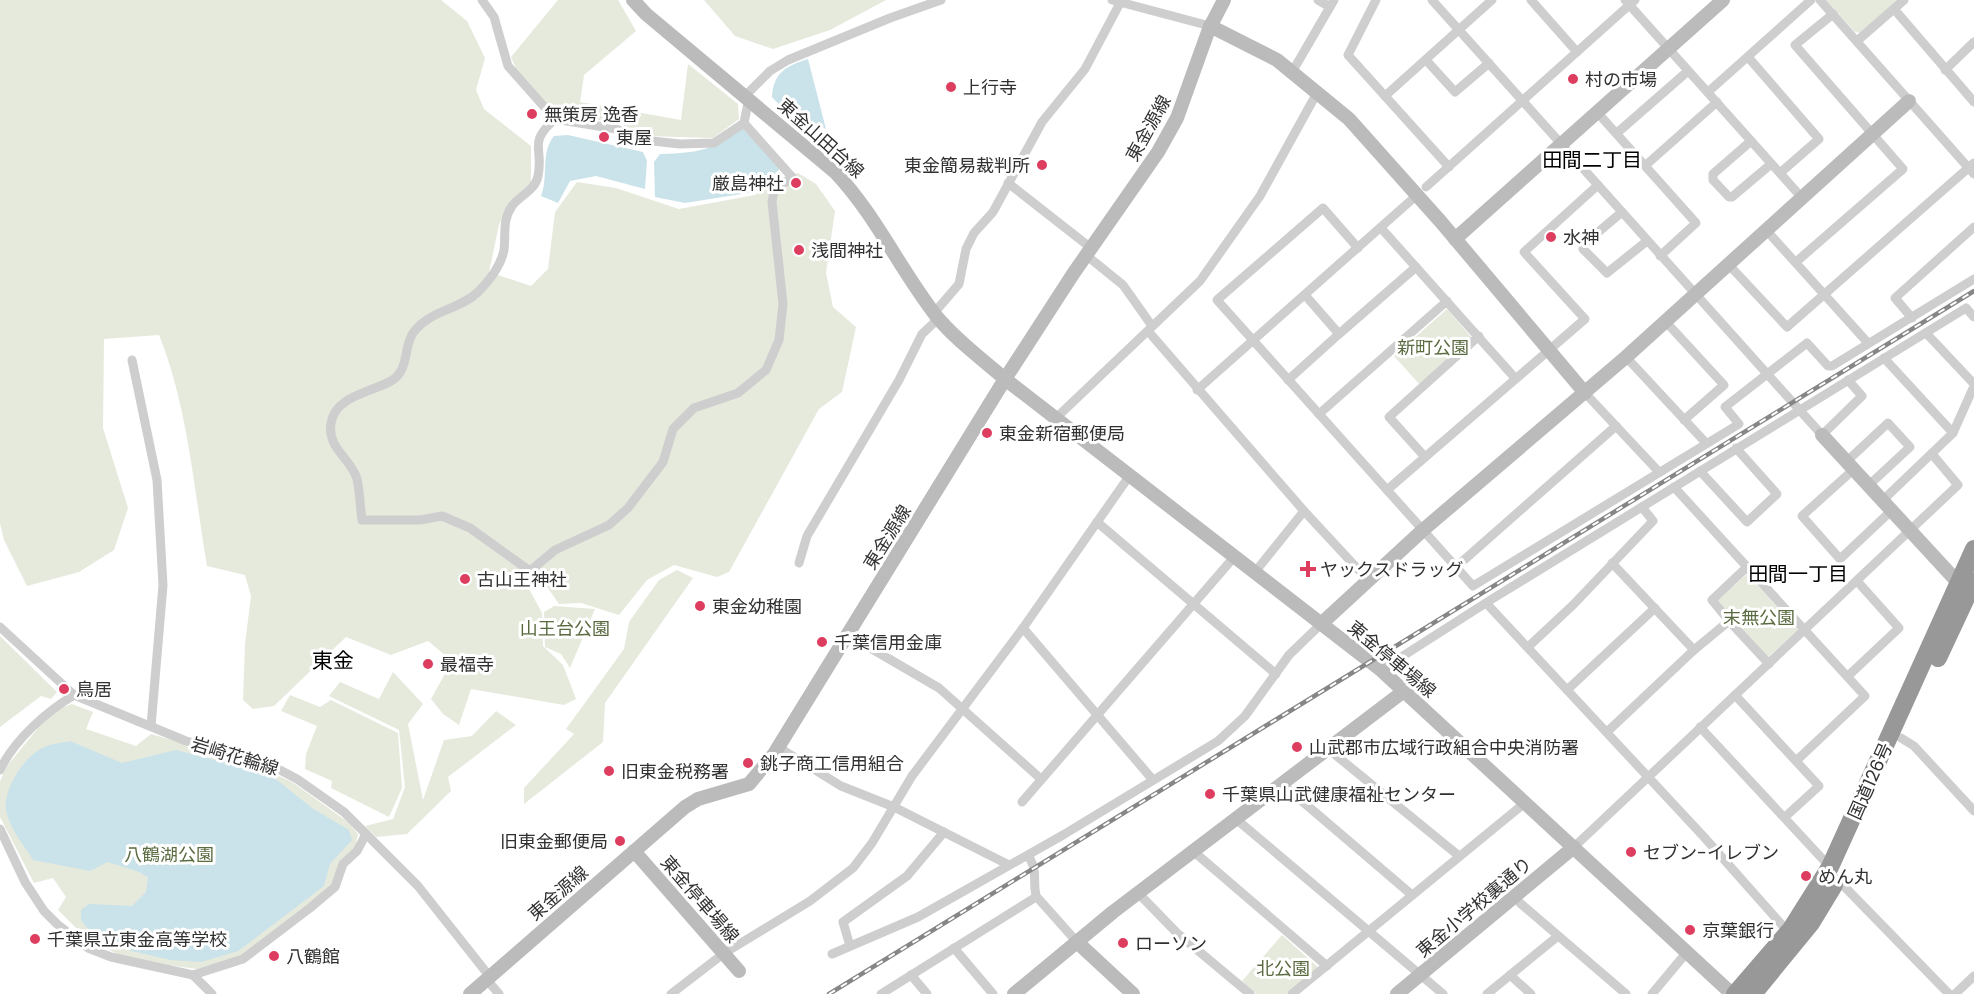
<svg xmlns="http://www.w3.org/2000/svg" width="1974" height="994" viewBox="0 0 1974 994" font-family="Poppins,'Noto Sans JP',sans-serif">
<rect width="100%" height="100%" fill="#fff"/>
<g fill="#e5eadd">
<path d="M0 0H441L467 21 485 58 476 90 484 109 531 146V183L510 201 499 225 489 272 531 286 548 269 555 212 577 182 616 188 679 209 755 195 772 181 798 173 816 184 835 211 826 273 833 307 856 327 842 392 819 409 729 572 717 577 674 565 647 580 619 615 581 603 559 604 532 565 520 572 542 613 543 646 563 665 576 699 564 705 471 689 459 725 443 714 431 699 452 661 428 641 391 655 346 637 274 706 253 709 243 700 245 644 251 596 245 575 207 566C194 490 188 407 159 335L104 339 103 428 128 508 114 550 79 572 27 586 4 540 0 523Z"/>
<polygon points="558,0 618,0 636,31 584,75 580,102 681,120 688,64 738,104 739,119 713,138 646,136 621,124 562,113 525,89 511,57"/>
<polygon points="704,0 886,0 830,30 773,49 735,36"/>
<polygon points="1826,0 1899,0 1861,33 1855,32"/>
<polygon points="1447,309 1472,338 1420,385 1394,356"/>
<polygon points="677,570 693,578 605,703 603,742 524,804 524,788 574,734 566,729 624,649 629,622 659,580"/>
<polygon points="1747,574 1798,630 1768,657 1717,601"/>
<polygon points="554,606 595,609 570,668 561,654 545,647 544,612"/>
<polygon points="0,636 57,692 51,699 41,696 0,727"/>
<polygon points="393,672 423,704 408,724 423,800 444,740 472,736 496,711 516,725 448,777 451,791 407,834 376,837 365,826 393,819 405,787 399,730 329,696 340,682 379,699"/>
<polygon points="290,695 320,707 331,700 398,733 402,788 389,817 331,788 332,781 305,769 306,754 317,726 281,711"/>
<polygon points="72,704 93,712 86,729 136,746 151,734 248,762 292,782 348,822 358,834 355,847 332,886 242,956 197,969 130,960 88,940 58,910 66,897 53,878 34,883 0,817 0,781 7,766 52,711"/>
<polygon points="1282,935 1319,968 1286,994 1256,994 1242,981"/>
</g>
<g fill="#cae2e9">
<path d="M808 59 826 129 784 110 772 97C773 73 786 66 808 59Z"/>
<path d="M744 128 781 168 754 192 685 203 655 197 654 162 660 154C700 153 711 150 744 128Z"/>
<path d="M568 135 643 152 647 161 645 189 596 176 570 181 558 203 541 196C549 176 540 153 554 136Z"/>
<path d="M70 741 122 763 176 750 256 771 277 780 312 808 349 830 352 840 330 864 324 886 238 951 201 962 171 960 132 951 90 931 81 920V910L89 904 132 906 146 892 148 877 139 872 108 862 90 871 33 860C24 845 9 828 6 810 3 788 26 753 47 746 54 743 63 743 70 741Z"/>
</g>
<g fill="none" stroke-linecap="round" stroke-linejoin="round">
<g stroke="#cecece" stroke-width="9">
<polyline points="482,0 494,17 508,66 555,119 616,129 643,140 680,144 714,143 744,123 749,98"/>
<polyline points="1112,0 1210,26"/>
<polyline points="1318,0 1330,7"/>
<polyline points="1376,0 1348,55 1449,167"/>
<polyline points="1432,0 1822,435 1862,396 1848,380"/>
<polyline points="1531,0 1577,52"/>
<polyline points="1625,0 1803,199"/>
<polyline points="1820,0 1974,174"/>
<polyline points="1894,9 1974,102"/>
<polyline points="1857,41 1904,0"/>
<polyline points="1748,57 1819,139 1780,173"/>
<polyline points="1426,60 1455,92 1489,63"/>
<polyline points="1945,70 1974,42"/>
<polyline points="1291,74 1334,0"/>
<polyline points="1708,92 1811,0"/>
<polyline points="745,96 770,71 788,60 890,18 941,0"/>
<polyline points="1385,96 1492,0"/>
<polyline points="1597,112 1696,223 1660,256"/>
<path d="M555 119C527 144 544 147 538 176 535 191 520 195 512 206 502 221 506 233 504 250 501 265 489 281 478 292 460 310 429 310 413 333 403 347 410 370 391 381 372 392 335 396 331 423 327 449 351 458 357 479 360 492 360 507 362 520H420L442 516 470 528 530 571 555 550 609 525 628 508 663 462 673 429 694 408 738 393 766 370 779 340 783 304 772 202 774 191 792 177 744 123"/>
<polyline points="1617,133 1688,71"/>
<polyline points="1751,141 1713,174 1713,180 1729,197 1732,197 1771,164"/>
<polyline points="1646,165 1717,102"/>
<polyline points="1008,183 1091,248"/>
<polyline points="1426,187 1635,0"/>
<polyline points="1622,212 1584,244 1583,249 1607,273 1647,241"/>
<polyline points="1381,228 1515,378"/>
<polyline points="1767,231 1868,343"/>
<polyline points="1358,248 1323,208 1217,300 1473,586 1739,424 1725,407 1807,343 1828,366 1832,366 1974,279"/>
<polyline points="1086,255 1123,285 1152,326"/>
<polyline points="1796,262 1903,169 1795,45 1833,14"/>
<polyline points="1729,265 1787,327 1974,163"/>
<polyline points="934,313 959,284 966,249 974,233 993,212 1042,122 1085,69 1120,3"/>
<polyline points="1912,318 1895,298 1974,227"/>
<polyline points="1666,322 1724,385 1684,420"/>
<polyline points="1148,331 1304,511 1368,580"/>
<polyline points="1926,333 1974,384"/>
<polyline points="1339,334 1416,267"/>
<polyline points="1626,357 1706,443"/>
<polyline points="1884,358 1953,433"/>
<polyline points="132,360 157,480 163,585 151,726"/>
<polyline points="1288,380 1339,334 1305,295"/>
<polyline points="1197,390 1417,195"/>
<polyline points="1585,393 1659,472"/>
<polyline points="1319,414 1447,301"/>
<polyline points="1056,418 1200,281 1260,196 1318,91"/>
<polyline points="1425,457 1389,417 1479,336"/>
<polyline points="1846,462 1888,423 1910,447 1868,486"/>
<polyline points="1853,470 1802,516 1840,559 1891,511"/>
<polyline points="1700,471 1747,522 1777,494 1736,448"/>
<polyline points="1674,487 1865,696 1796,761"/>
<polyline points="1387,490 1585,319 1524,252 1598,185"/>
<polyline points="1882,501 1953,433 1974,386"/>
<polyline points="1097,522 1276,674"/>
<polyline points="799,563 807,536 899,380 922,334 939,318"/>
<polyline points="1612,563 1694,650"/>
<polyline points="1456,567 1616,426"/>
<polyline points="1255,572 1304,511"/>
<polyline points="1487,604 1704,837 1782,925"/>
<polyline points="1729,621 1712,600 1747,567"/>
<polyline points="0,627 74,695 186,741 263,761 297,779 344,812 418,886 490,977"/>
<polyline points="1023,628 1153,780"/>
<polyline points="848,635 939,688 1041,779"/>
<polyline points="1528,647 1573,605 1653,521 1642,507"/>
<polyline points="1381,670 1492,599 1966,308 1974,317"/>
<polyline points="1848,676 1899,628 1857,581"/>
<polyline points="1567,690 1655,608"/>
<polyline points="1735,695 1819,786 1785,817"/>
<polyline points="1700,727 1830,867"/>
<polyline points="1607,732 1694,650 1729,621 1769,664"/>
<polyline points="1901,738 1914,746 1974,811"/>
<polyline points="778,747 841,786 894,807 1009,865"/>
<polyline points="1327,748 1459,856"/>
<path d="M0 770C14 740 46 712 74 695"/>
<polyline points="1282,784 1412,895"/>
<polyline points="1022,802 1235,556"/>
<polyline points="1236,819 1443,994"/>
<polyline points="0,829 25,882 44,911 57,924 88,948 111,957 193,975 243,959 310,908 335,887 343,864 357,851 366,834"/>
<polyline points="1574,847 1958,485 1932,454"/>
<polyline points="1193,851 1327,966"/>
<path d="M1028 855C1039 874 1032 877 1036 896L1077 942"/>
<polyline points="1837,879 1949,994"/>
<polyline points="1138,893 1177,933 1250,994"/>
<polyline points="1520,903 1626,994"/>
<polyline points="850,946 843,922 907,876 944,832"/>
<polyline points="954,948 993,994"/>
<polyline points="832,954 918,917 1063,835 1218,741 1245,716 1289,655 1321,624"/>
<polyline points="193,975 212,994"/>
<polyline points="911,975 927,994"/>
<polyline points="1510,975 1531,994"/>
<polyline points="487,980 499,994"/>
<polyline points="671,994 723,954 810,901 853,868 872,843 912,776 1023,628 1130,475"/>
<polyline points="881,994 1036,897"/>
<polyline points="1292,994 1526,802"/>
<polyline points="1487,994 1558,936"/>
<polyline points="1652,994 1687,952"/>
<polyline points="1955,994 1974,976"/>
</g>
<g stroke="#bbb" stroke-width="14">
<path d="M633 0 646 14 836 173C877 217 900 270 937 317 957 341 982 359 1005 379L1381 670 1732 994"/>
<polyline points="1210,26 1277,60 1349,119 1441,222 1585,393"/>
<polyline points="1455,239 1723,0"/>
<polyline points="1822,435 1963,588"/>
<polyline points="1321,624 1423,530 1626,357 1909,101"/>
<polyline points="634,851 739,971"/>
<polyline points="1077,942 1133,994"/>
<polyline points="470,994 685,807 698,799 749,784 774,754 1005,379 1073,274 1158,152 1177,118 1209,29 1224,0"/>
<polyline points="1014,994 1113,912 1404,691"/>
<polyline points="1397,994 1574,847"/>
</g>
<g stroke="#989898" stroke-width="18">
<polyline points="1938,658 1974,581"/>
<polyline points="1735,994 1791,929 1830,867 1974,549"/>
<polyline points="1753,994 1811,923 1834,885"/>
</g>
<defs>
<polyline id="rail" points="829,994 1974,291"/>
</defs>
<use href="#rail" stroke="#868686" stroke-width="4.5"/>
<use href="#rail" stroke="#fff" stroke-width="2" stroke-dasharray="7" stroke-linecap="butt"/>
</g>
<g fill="#dd3e5f" stroke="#fff" stroke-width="2">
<circle cx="1573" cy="79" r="6"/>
<circle cx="951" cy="87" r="6"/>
<circle cx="532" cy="114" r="6"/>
<circle cx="604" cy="137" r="6"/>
<circle cx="1042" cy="165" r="6"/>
<circle cx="796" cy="183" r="6"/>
<circle cx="1551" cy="237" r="6"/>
<circle cx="799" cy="250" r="6"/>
<circle cx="987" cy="433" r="6"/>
<path d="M1305 560h6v6h6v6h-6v6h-6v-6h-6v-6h6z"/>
<circle cx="465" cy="579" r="6"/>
<circle cx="700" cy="606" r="6"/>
<circle cx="822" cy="642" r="6"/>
<circle cx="428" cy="664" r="6"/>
<circle cx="64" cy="689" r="6"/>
<circle cx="1297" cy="747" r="6"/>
<circle cx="748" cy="763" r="6"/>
<circle cx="609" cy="771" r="6"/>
<circle cx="1210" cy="794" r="6"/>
<circle cx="620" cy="841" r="6"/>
<circle cx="1631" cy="852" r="6"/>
<circle cx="1806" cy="876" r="6"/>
<circle cx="1690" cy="930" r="6"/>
<circle cx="35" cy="939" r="6"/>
<circle cx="1123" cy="943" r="6"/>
<circle cx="274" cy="956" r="6"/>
</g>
<g text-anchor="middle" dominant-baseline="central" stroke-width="6" stroke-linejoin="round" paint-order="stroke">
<g font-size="18" fill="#313131" stroke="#fff" text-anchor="start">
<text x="1585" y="79">村の市場</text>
<text x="963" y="87">上行寺</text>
<text x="544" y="114">無策房 逸香</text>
<text x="616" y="137">東屋</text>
<text x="1030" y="165" text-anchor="end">東金簡易裁判所</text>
<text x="784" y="183" text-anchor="end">厳島神社</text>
<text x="1563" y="237">水神</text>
<text x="811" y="250">浅間神社</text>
<text x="999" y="433">東金新宿郵便局</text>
<text x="1320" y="569">ヤックスドラッグ</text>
<text x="477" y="579">古山王神社</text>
<text x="712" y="606">東金幼稚園</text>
<text x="834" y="642">千葉信用金庫</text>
<text x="440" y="664">最福寺</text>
<text x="76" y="689">鳥居</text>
<text x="1309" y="747">山武郡市広域行政組合中央消防署</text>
<text x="760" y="763">銚子商工信用組合</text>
<text x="621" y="771">旧東金税務署</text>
<text x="1222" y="794">千葉県山武健康福祉センター</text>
<text x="608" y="841" text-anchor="end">旧東金郵便局</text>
<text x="1643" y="852">セブン-イレブン</text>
<text x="1818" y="876">めん丸</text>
<text x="1702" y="930">京葉銀行</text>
<text x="47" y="939">千葉県立東金高等学校</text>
<text x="1135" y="943">ローソン</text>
<text x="286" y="956">八鶴館</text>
</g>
<g font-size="18" fill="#313131" stroke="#fff">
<text transform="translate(1148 128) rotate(-61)">東金源線</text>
<text transform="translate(821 138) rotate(42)">東金山田台線</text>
<text transform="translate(887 537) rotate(-58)">東金源線</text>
<text transform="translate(1392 659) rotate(40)">東金停車場線</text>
<text transform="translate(235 756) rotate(17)">岩崎花輪線</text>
<text transform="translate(1870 781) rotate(-66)">国道126号</text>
<text transform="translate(558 893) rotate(-41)">東金源線</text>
<text transform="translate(700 899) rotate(49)">東金停車場線</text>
<text transform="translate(1474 907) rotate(-40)">東金小学校裏通り</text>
</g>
<g font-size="18" fill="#5a6b40" stroke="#fff">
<text x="1433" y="347">新町公園</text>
<text x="1759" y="617">末無公園</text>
<text x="565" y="628">山王台公園</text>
<text x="169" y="854">八鶴湖公園</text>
<text x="1283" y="968">北公園</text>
</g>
<g font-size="20" fill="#000" stroke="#fff">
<text x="1592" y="160">田間二丁目</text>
<text x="1798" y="574">田間一丁目</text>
</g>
<g font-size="21" fill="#000" stroke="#fff">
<text x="333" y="660">東金</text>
</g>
</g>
</svg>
